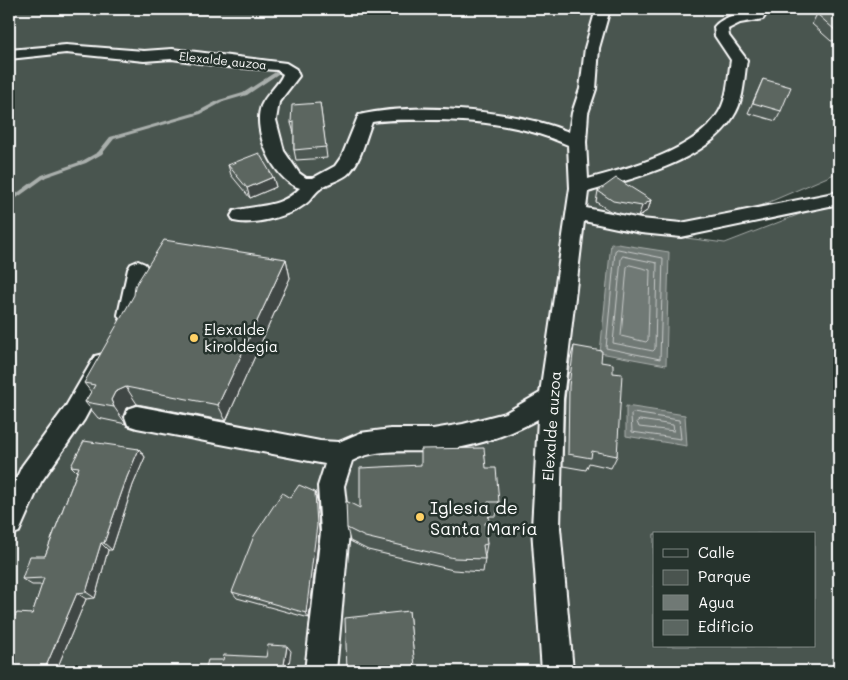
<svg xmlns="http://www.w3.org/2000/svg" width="848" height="680" viewBox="0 0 848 680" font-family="Mali,sans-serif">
<rect width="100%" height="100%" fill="#2f3b35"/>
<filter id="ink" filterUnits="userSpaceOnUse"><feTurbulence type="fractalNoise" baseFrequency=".02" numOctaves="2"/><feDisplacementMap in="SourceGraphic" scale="10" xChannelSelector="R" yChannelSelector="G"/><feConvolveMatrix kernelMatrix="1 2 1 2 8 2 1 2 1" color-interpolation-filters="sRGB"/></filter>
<g filter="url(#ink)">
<path fill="#4a544f" stroke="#a4aaa7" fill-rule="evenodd" d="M9 9H839V172L686 238 725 243 839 199V671H9ZM654 534H814V646H654Z"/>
<g fill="#707975" stroke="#a9afac">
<polygon points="611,243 669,252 666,365 600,353"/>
<polygon points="626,406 685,415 687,446 626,436"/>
</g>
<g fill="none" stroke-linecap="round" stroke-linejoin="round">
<g stroke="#c6c9c8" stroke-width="1">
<polygon points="618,249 663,258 660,359 606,348 615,251"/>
<polygon points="623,256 657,263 655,349 653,351 613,343 621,259"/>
<polygon points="630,265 650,270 648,340 646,342 621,336 627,267"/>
<polygon points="633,413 679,420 681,439 632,432 631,415"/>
<polygon points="640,420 673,425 674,431 639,427 637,422"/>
</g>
<polygon fill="#a9afac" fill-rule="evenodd" points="277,71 281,72 247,95 223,102 201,114 114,139 102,154 86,163 46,177 11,202 9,203 9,199 42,175 82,161 98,152 110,137 197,112 219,100 243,93"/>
<defs>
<g id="minor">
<path d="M596 9H610L599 48 596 89 588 113 586 142 588 179C628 168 696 151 719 112 728 97 728 77 731 60L715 36 714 27C723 15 749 10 763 13L765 16 763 19 740 23 728 29 729 36 747 60C744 77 744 97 736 112 710 161 636 177 588 192L586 208 641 219 681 223 839 192V204L681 237 641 233 584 221 563 399 560 528 573 671H542L532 528 538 419C509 436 465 450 431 451 404 452 376 448 352 461L344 486 349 532 336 671H305L321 532 318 486 325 464 137 428 128 425 125 417 128 409 137 406 320 441 339 442 360 433 391 429H433L463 424 505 413 540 393 570 188 568 145C523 125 478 120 429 120 410 120 391 119 372 122 365 139 362 158 350 172 342 181 329 181 320 189 314 193 311 201 304 205 290 216 252 226 234 221L231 216 234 211C260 204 279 209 300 188 274 181 252 131 261 106 266 94 279 85 283 74L277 70 228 67 172 59 144 61 66 53 9 59V50L66 45 144 51 172 49 286 63 296 69 299 76 279 102 276 120 284 151 299 173 306 178H313L335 166 342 156 357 119 359 115C415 102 517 110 569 132L572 113 580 89 585 48Z"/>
<polygon points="138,261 145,264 148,269 140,315 137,321 129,323 121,321 118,315 128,269 131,264"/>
<polygon points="103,354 111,356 115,363 111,370 84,420 41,482 19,532 9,536 9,494 22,466 66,406 95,356"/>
</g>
</defs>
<use href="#minor" stroke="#fff" stroke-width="4"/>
<use href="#minor" fill="#26332d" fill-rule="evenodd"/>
</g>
<g fill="#4e5853" stroke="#fff">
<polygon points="839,12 839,40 831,41 812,24 817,14"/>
<polygon points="763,79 781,111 776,121 748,113"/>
<polygon points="320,103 327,158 296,160 294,150 294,133 291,123"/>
<polygon points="228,165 273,177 276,187 250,198 231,175"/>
<polygon points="598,191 651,200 648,210 638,217 610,211 596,202"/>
<polygon points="286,259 290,278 226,421 137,404 126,408 123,416 126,424 98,418 85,402 91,392 84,383"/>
<polygon points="574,346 601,362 613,373 617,456 611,468 589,463 586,470 563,466 565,399 570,359"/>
<polygon points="139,449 145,457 133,485 112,550 108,550 95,598 86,599 56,671 9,671 13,661 9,660 9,615 15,616 32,614 42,585 32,585 22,579 45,556 77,472 71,466"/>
<polygon points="486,468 499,502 496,516 489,516 489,522 486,536 487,544 485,555 485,559 483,572 453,570 368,550 350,541 347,528 360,508"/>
<polygon points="317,500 319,532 309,618 237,598 232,592"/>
<polygon points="409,611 415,670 408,671 347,671"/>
</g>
<g fill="#404744" stroke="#fff">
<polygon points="273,177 276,187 250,198 247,188"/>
<polygon points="651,200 648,210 638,217 642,206"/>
<polygon points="286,259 290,278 226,421 218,405"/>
<polygon points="126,387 137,404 126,408 123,416 126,424 114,407 111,400 115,392"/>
<polygon points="139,449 145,457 133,485 112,550 104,543 127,477"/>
<polygon points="315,492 317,500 319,532 309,618 306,613"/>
<polygon points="101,543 108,550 95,598 86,592"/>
<polygon points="77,593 86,599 56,671 44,671"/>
<polygon points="287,646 291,651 288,671 283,671"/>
</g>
<g fill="#5b6661" stroke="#fff">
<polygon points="839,12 839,31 836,31 817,14"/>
<polygon points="763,79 791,87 781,111 753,103"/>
<polygon points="320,103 326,147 294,150 294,122 291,123 292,105"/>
<polygon points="259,153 273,177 247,188 228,165"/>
<polygon points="616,178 651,200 642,206 613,201 598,191"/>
<polygon points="164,240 286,259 218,405 126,387 115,392 111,400 114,407 85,402 95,385 84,383 134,295 135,286"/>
<polygon points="574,346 602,351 601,362 613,364 613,373 622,374 617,456 592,451 591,458 568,454 569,386"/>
<polygon points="84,441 139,449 127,477 104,543 101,543 86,592 77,593 44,671 9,671 15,658 9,657 9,615 15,616 17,613 32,614 44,578 22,579 30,556 45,556 79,467 71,466"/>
<polygon points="484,448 486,468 496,468 499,502 488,502 489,522 485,523 487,544 483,545 485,559 454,558 365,537 347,528 346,501 360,508 360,468 421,465 421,449"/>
<polygon points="299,485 315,492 317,525 306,613 232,592 254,536 282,493 290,498"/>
<polygon points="409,611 415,666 373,671 347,671 345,618"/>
<polygon points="268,645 287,646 283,671 205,671 208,660 223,660 224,655 266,657"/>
</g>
</g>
<g fill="#ffd166" stroke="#26332d" stroke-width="2">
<circle cx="194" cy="338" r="5"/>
<circle cx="420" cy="517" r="5"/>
</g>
<g text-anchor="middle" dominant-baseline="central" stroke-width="5" stroke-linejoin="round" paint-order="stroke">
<g font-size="12" fill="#fff" stroke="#26332d">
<text transform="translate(223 60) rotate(6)">Elexalde auzoa</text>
</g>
<g font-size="15" fill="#fff" stroke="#26332d" text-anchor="start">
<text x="204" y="329">Elexalde<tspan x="204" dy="17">kiroldegia</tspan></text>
</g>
<g font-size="15" fill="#fff" stroke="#26332d">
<text transform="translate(551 426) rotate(-86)">Elexalde auzoa</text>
</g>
<g font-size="18" fill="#fff" stroke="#26332d" text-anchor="start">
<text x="430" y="507">Iglesia de<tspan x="430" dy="21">Santa María</tspan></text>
</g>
</g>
<rect width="848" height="680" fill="none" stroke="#26332d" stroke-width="30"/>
<rect x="15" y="15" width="818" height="650" fill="none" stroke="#fff" stroke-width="2" filter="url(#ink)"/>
<rect x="653" y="532" width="162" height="115" fill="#26332d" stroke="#7d8581"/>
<rect x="663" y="549" width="25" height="8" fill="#26332d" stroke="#7d8581"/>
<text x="698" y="558" font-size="15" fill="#ffffff">Calle</text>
<rect x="663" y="570" width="25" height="15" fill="#4a544f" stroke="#7d8581"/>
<text x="698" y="582" font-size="15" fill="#ffffff">Parque</text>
<rect x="663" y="595" width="25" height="15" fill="#707975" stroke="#7d8581"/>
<text x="698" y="608" font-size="15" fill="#ffffff">Agua</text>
<rect x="663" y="620" width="25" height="15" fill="#5b6661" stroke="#7d8581"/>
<text x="698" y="632" font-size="15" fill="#ffffff">Edificio</text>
</svg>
